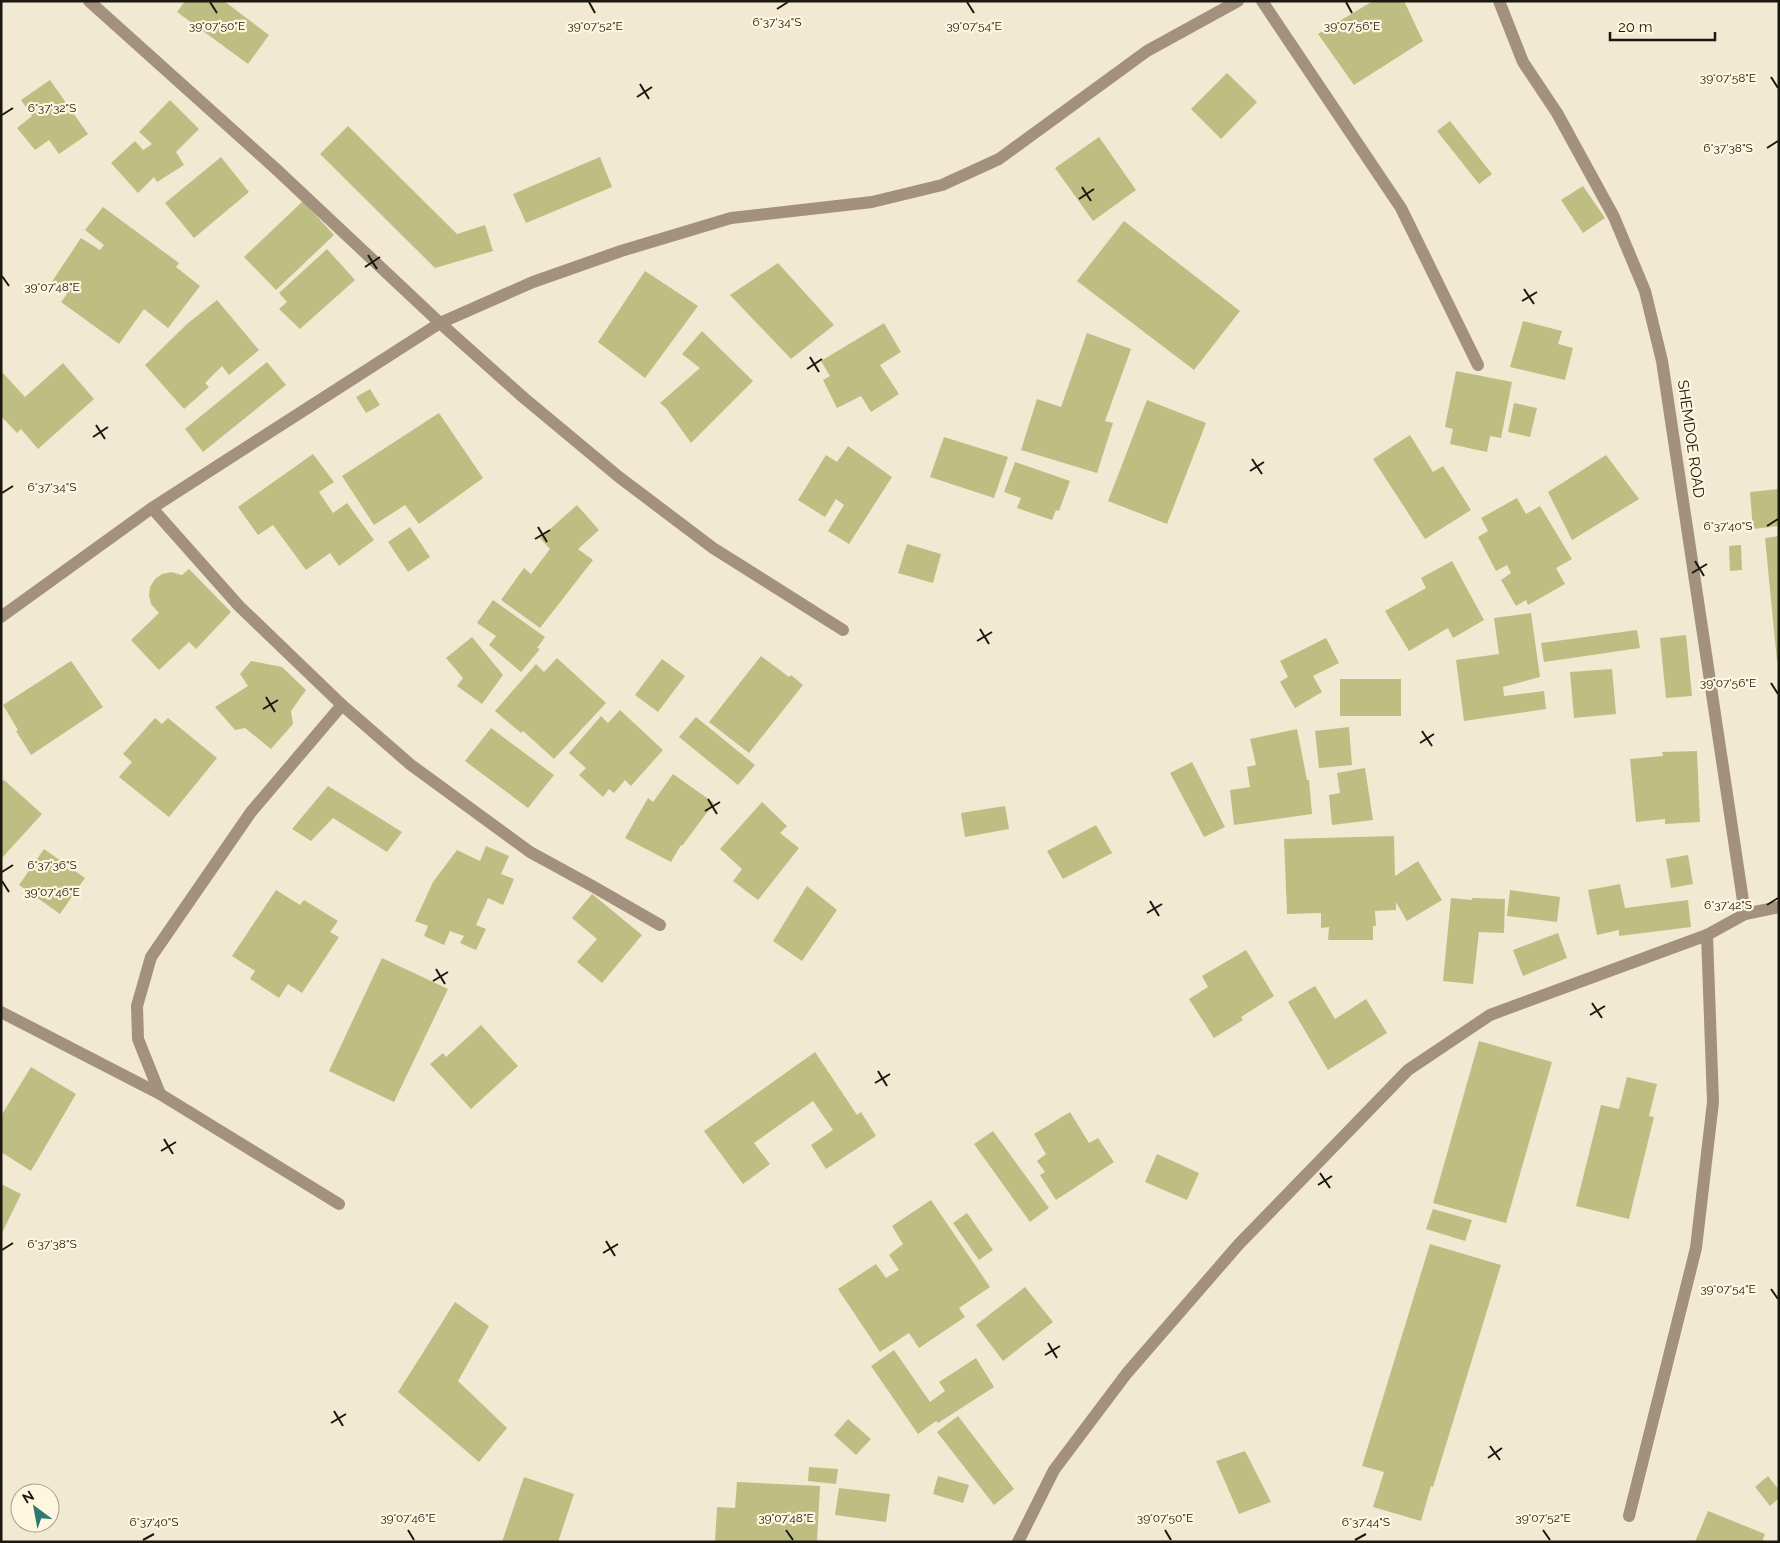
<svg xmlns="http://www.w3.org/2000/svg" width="1780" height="1543" viewBox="0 0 1780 1543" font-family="Raleway,sans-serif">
<rect width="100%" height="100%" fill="#f2e9d3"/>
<g fill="#bebe83">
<polygon points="185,1 224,1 269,35 248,64 177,12"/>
<polygon points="1373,1 1404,1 1423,41 1354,85 1318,34"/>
<polygon points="1227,73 1257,102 1221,139 1191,109"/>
<polygon points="50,80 88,134 59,154 49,140 35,150 17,128 32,116 21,100"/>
<polygon points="170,100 199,129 176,152 184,165 157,182 154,177 138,193 111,163 135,141 143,150 152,144 139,132"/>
<polygon points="1450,121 1492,174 1479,184 1437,131"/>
<polygon points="348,126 457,234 485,225 493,251 435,268 320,154"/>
<polygon points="1099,137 1136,190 1093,221 1055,168"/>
<polygon points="221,157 249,192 194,238 165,203"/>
<polygon points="600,157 612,187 526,223 513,194"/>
<polygon points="1583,186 1605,218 1583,233 1561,200"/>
<polygon points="303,201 334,235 276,290 244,257"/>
<polygon points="103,207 179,263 176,267 200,286 168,328 144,309 119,344 61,302 67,294 51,283 81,238 100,250 104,245 85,230"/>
<polygon points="1124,221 1240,311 1194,370 1077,281"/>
<polygon points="327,249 355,280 300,329 279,309 287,302 279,293"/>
<polygon points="778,263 834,325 791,359 730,295"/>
<polygon points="645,271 698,306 645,378 598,342"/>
<polygon points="217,300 259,350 229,375 222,366 205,383 209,387 184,409 145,365 187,324"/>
<polygon points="1523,321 1562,331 1558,344 1573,348 1565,380 1510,367"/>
<polygon points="884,323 901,352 880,365 899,394 871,412 861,396 837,408 823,380 830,376 821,361"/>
<polygon points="702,331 753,381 691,443 666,408 660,403 700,368 682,354"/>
<polygon points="1087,333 1131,349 1105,421 1113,423 1097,473 1021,450 1037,399 1061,407"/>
<polygon points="267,362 286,385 203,452 185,429"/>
<polygon points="63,363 94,399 38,449 21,429 17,433 1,416 1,371 25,397"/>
<polygon points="1456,371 1512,382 1501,438 1490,436 1487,452 1450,444 1453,429 1445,427"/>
<polygon points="370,389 380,405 366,413 356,397"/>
<polygon points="1147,400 1206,423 1167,524 1108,501"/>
<polygon points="1514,403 1537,408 1530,437 1508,432"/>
<polygon points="439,413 483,478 419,524 405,505 374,525 342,476"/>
<polygon points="1410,435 1433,472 1443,466 1471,510 1425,539 1373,459"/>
<polygon points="944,437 1008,457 994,498 930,477"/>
<polygon points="848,446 892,477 849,544 828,531 844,505 836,499 825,517 798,500 826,455 837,462"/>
<polygon points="313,454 334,482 319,492 333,513 347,503 374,540 339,566 330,553 306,570 273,525 258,535 238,507"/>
<polygon points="1606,455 1639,499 1572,540 1548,492"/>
<polygon points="1015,462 1070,481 1059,511 1056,510 1052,520 1017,508 1021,498 1004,492"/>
<polygon points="1779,489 1779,526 1753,529 1750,492"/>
<polygon points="1517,498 1526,514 1540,506 1572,559 1556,568 1565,584 1528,605 1526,600 1516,606 1501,580 1511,573 1507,565 1496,571 1478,537 1488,531 1481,518"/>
<polygon points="577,505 599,530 578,549 593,560 540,628 501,600 524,568 531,574 550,549 540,538"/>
<polygon points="410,527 430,557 408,572 388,542"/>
<polygon points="1779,536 1779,661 1777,661 1765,538"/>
<polygon points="907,544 941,554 933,583 898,573"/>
<polygon points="1741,545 1742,570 1730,571 1729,546"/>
<polygon points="1452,561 1484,620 1453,638 1448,628 1409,651 1385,611 1426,588 1421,578"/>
<polygon points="189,569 231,612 196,649 189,642 159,670 131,640 159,613 151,604 149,596 150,587 155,579 162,574 171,572 182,575"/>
<polygon points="493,600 545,637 537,648 540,649 521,672 489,645 496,636 477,623"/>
<polygon points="1531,613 1540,677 1503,687 1504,696 1544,691 1546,709 1464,721 1456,660 1499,654 1494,618"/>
<polygon points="1637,630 1640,648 1544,662 1541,643"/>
<polygon points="1686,635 1692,696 1666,698 1660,638"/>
<polygon points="472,637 503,675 482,704 457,686 463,678 446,658"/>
<polygon points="1326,638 1339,663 1313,676 1322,692 1295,708 1280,682 1288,677 1280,661"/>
<polygon points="761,656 789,677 791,675 803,685 749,753 709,722"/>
<polygon points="557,658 606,703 554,759 523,731 521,733 495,711 536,664 544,672"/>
<polygon points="662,659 685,676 658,712 635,695"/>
<polygon points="71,661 103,707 31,755 16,731 18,730 3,705"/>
<polygon points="251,661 282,667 306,690 291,711 293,724 271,749 245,728 235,730 215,707 248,686 240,674"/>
<polygon points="1612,669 1616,714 1574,718 1570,672"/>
<rect x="1340" y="679" width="61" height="37"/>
<polygon points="620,710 663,750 631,786 625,780 614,793 609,789 603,797 579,775 586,768 569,753 601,716 608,723"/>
<polygon points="696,717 755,765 738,785 679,737"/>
<polygon points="155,718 162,724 168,718 217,758 169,817 119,777 132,762 123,754"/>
<polygon points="1349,727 1352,765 1319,768 1315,731"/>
<polygon points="491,728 554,775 528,808 465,761"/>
<polygon points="1297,729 1307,780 1309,780 1312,814 1234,825 1230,790 1250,787 1247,767 1256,765 1250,739"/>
<polygon points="1697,751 1700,822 1665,824 1665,819 1636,822 1630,759 1663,756 1662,752"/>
<polygon points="1192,762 1225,827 1204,837 1170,773"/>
<polygon points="1365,768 1373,820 1332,825 1329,795 1340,793 1337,773"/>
<polygon points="673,774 714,803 682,846 681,845 671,862 625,838 648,798 653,802"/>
<polygon points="4,780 42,814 1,859 1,782"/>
<polygon points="328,786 402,832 387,852 333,818 311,841 292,829"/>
<polygon points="762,802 787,826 780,833 799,848 758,900 733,881 742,869 720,849"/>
<polygon points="1005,806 1009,829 965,837 961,813"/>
<polygon points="1096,825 1112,853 1063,879 1047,851"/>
<polygon points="1394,836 1395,876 1418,861 1442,900 1407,921 1396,902 1396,910 1375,911 1376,926 1373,926 1373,940 1328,940 1329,927 1321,928 1321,913 1287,914 1284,839"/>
<polygon points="486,846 509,856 501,874 514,879 503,905 488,898 476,925 486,929 476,950 460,943 464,936 450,931 444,945 424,936 428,926 415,921 433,882 457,850 480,861"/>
<polygon points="44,849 85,878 60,914 19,885"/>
<polygon points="1688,855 1693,884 1671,888 1666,859"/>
<polygon points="1620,884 1625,908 1688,900 1691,927 1619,936 1619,930 1597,935 1588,890"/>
<polygon points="807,886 837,910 802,961 773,941"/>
<polygon points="276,890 300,905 304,900 338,921 330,932 339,937 302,993 288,984 279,998 250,979 255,971 232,956"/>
<polygon points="1510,890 1560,897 1557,922 1507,916"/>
<polygon points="592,894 642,935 602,983 577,962 597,939 572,918"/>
<polygon points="1451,898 1472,900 1472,898 1505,899 1504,933 1479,932 1473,984 1443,981"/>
<polygon points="1558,933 1567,958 1523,976 1513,950"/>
<polygon points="1246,950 1274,996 1241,1017 1243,1020 1214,1038 1189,999 1208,987 1202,976"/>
<polygon points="382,958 448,989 394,1102 329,1071"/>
<polygon points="1315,986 1335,1019 1366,999 1387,1033 1328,1070 1288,1002"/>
<polygon points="481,1025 518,1066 471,1109 430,1064 443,1053 446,1057"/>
<polygon points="1479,1041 1552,1062 1506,1223 1433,1203"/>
<polygon points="815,1052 857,1115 861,1112 876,1136 826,1169 811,1145 833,1130 813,1101 754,1143 770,1164 743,1184 704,1131"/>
<polygon points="31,1067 76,1094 31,1171 1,1152 1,1116"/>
<polygon points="1627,1077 1657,1084 1649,1116 1654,1117 1629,1219 1576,1206 1601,1105 1619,1109"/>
<polygon points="1070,1112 1089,1143 1098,1138 1114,1162 1056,1200 1040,1175 1045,1172 1037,1161 1046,1154 1034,1134"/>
<polygon points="993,1131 1049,1208 1030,1222 974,1144"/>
<polygon points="1157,1154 1199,1173 1187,1200 1145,1182"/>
<polygon points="1,1184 21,1194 1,1235"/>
<polygon points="931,1200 990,1287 959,1308 965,1317 919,1348 909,1333 880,1352 838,1289 876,1264 886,1278 899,1270 889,1255 903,1244 892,1226"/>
<polygon points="1433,1209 1472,1220 1465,1241 1426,1229"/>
<polygon points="967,1213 993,1250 979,1260 953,1223"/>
<polygon points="1430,1244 1501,1265 1433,1487 1431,1486 1421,1521 1373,1507 1384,1472 1362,1466"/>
<polygon points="1025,1287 1053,1322 1003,1361 976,1325"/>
<polygon points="455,1302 489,1326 458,1381 507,1428 479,1462 398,1392"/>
<polygon points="894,1350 930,1402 945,1391 939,1382 976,1358 994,1387 938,1423 936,1421 918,1434 871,1366"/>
<polygon points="958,1416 1014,1489 994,1505 937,1432"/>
<polygon points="848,1419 871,1439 856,1455 834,1435"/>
<polygon points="1245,1451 1271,1502 1239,1514 1216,1461"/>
<polygon points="809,1467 838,1469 836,1484 808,1481"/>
<polygon points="938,1476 969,1485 963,1503 933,1494"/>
<polygon points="1768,1476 1779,1490 1779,1498 1770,1506 1755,1487"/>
<polygon points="524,1477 574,1494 558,1542 502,1542"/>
<polygon points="737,1482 820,1486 817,1542 715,1542 717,1507 735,1508"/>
<polygon points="839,1488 890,1494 886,1522 835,1515"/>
<polygon points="1708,1511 1765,1534 1762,1542 1695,1542"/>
</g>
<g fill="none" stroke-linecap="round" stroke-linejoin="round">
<g stroke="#a3917e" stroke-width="12">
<polyline points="89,1 276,169 440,323 524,398 619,477 713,548 843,630"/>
<polyline points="1262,1 1401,208 1478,365"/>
<polyline points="1499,1 1523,62 1557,113 1614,217 1645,291 1662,361 1745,914"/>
<polyline points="152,508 239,606 342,705 411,765 530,852 594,887 660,925"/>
<polyline points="1,617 152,508 440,323 533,282 621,251 731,218 872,202 942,185 999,159 1147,51 1238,1"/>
<polyline points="1,1012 160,1094 339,1204"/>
<polyline points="160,1094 138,1039 137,1006 151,957 251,812 342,705"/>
<polyline points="1629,1516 1696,1248 1713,1102 1707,935"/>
<polyline points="1018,1542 1054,1470 1127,1373 1239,1244 1408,1070 1490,1015 1707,935 1745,914 1779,907"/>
</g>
</g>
<path fill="none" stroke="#1b1810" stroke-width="2" d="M210 2 217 13M589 2 595 13M967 2 974 13M1346 2 1352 13M777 9 788 2M1771 77 1778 88M640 84 649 99M637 97 652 87M2 115 13 108M1767 148 1778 141M1082 187 1091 201M1079 199 1094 189M368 255 377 269M365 267 380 257M2 276 9 286M1524 289 1534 304M1522 301 1537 292M810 357 819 372M807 369 822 359M96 425 105 439M93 437 108 427M1252 459 1262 474M1250 471 1264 462M2 493 13 486M1767 526 1778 519M538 527 547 542M535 539 550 530M1695 561 1704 576M1692 573 1707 564M980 629 989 644M977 641 992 632M1771 683 1778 694M266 697 275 712M263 709 278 700M1422 731 1432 746M1420 743 1434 734M708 799 717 814M705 811 720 802M2 872 13 865M2 881 9 892M1150 901 1159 916M1767 905 1778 898M1147 913 1162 904M436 969 445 984M433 981 448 972M1592 1003 1602 1018M1590 1015 1605 1006M878 1071 887 1086M875 1083 890 1074M164 1139 173 1154M161 1151 176 1142M1320 1173 1330 1188M1318 1185 1332 1176M606 1241 615 1256M2 1250 13 1243M603 1253 618 1244M1771 1289 1778 1299M1048 1343 1057 1358M1045 1355 1060 1346M334 1411 343 1426M331 1423 346 1414M1490 1446 1500 1460M1488 1458 1502 1448M408 1530 414 1540M786 1530 793 1540M1165 1530 1171 1540M1543 1530 1550 1540M143 1540 154 1534M1355 1540 1366 1534"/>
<g text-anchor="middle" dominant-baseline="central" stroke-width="4.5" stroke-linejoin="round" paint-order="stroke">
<g font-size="15" fill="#1b1810" stroke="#fff6e0">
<text transform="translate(1691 439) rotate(82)">SHEMDOE ROAD</text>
</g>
</g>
<g font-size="12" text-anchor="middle" fill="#1b1810" stroke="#fff6e0" stroke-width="4.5" stroke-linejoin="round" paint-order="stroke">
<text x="777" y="26">6°37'34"S</text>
<text x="217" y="30">39°07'50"E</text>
<text x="595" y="30">39°07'52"E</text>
<text x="974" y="30">39°07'54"E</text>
<text x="1352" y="30">39°07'56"E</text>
<text x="1728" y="82">39°07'58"E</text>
<text x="52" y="112">6°37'32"S</text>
<text x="1728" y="152">6°37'38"S</text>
<text x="52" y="291">39°07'48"E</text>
<text x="52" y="491">6°37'34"S</text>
<text x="1728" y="530">6°37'40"S</text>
<text x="1728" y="687">39°07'56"E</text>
<text x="52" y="869">6°37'36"S</text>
<text x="52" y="896">39°07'46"E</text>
<text x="1728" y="909">6°37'42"S</text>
<text x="52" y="1248">6°37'38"S</text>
<text x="1728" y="1293">39°07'54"E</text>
<text x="408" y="1522">39°07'46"E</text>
<text x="786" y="1522">39°07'48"E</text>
<text x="1165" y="1522">39°07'50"E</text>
<text x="1543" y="1522">39°07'52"E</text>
<text x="154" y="1526">6°37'40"S</text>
<text x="1366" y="1526">6°37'44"S</text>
</g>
<rect width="1780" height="1543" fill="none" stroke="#1b1810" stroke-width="5"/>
<g transform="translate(35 1508) rotate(328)"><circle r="24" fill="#fff6e0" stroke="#a49d8d"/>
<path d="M0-4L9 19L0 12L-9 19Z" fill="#2f7771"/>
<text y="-8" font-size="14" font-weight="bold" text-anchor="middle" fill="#1b1810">N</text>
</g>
<path d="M1610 32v8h105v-8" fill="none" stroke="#1b1810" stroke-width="2.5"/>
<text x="1618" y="32" font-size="15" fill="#1b1810" stroke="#fff6e0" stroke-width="4" paint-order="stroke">20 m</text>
</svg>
